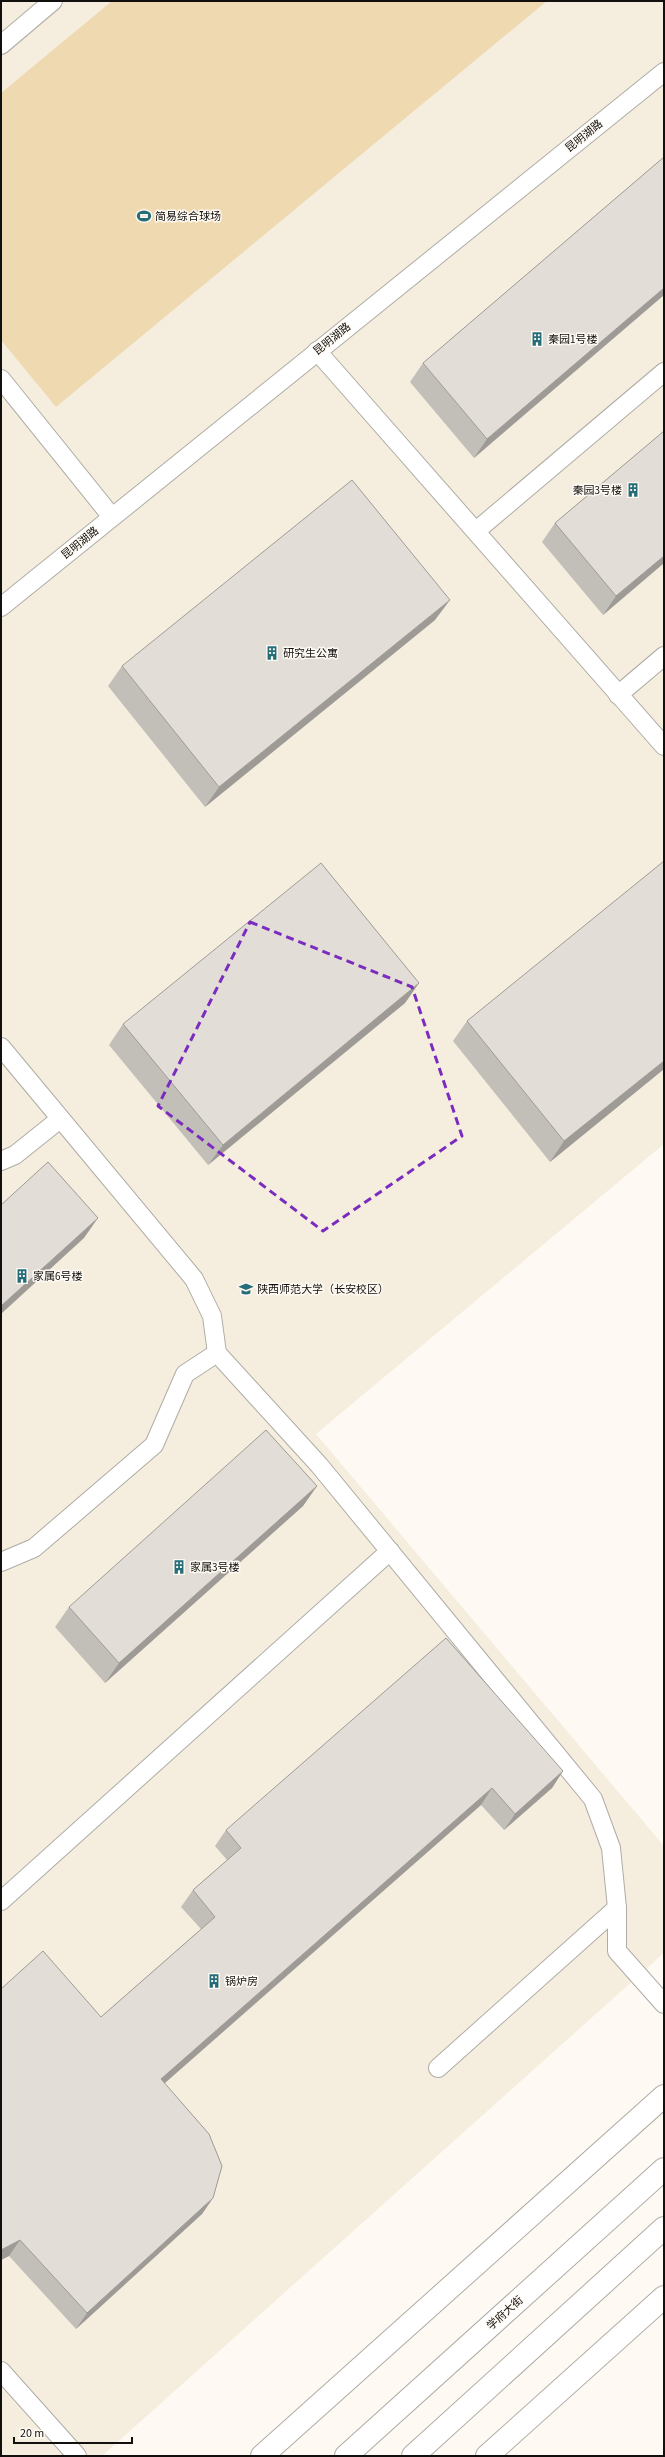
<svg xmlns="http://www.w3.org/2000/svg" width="665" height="2457" viewBox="0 0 665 2457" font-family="'Source Sans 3','Noto Sans SC',sans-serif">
<rect width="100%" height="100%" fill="#fefaf3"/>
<polygon fill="#f5eedf" points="1,1 664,1 664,1144 316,1434 664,1846 664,1953 102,2456 1,2456"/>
<polygon fill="#eed9b1" points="112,1 547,1 56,407 1,340 1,93"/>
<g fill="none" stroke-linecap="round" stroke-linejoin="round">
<defs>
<g id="service">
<polyline points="1,45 53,1"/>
<polyline points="317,351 664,746"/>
<polyline points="1,379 112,517"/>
<polyline points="476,531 664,372"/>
<polyline points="1,607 664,72"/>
<polyline points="618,695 664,656"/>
<polyline points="1,1047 194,1279 212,1316 217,1353 319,1465 593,1799 611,1848 617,1908 617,1951 664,2004"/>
<polyline points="1,1161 15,1155 60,1119"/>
<polyline points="1,1562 34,1548 154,1445 185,1374 217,1353"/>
<polyline points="1,1901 390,1551"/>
<polyline points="438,2068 617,1908"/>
<polyline points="1,2371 77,2456"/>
</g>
<g id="minor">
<polyline points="262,2456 664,2096"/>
<polyline points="487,2456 664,2297"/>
</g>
<g id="secondary">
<polyline points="346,2456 664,2169"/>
<polyline points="413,2456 664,2228"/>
</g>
</defs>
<use href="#service" stroke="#afaca5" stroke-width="20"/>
<use href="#minor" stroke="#afaca5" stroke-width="24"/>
<use href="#secondary" stroke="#afaca5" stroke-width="24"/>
<use href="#service" stroke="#fff" stroke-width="18"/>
<use href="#minor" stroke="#fff" stroke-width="22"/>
<use href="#secondary" stroke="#fff" stroke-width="22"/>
</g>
<g fill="#c2bfb9">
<polygon points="664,157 664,295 474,458 410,382 423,363"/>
<polygon points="664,431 664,563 603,615 542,542 555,523"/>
<polygon points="435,620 205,807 108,686 122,666"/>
<polygon points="419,983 405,1003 208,1165 109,1045 123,1024"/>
<polygon points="467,1021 664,1069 550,1162 453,1041"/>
<polygon points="317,1486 303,1506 105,1683 55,1627 69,1607"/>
<polygon points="563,1771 552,1788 504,1830 481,1805 165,2083 213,2198 202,2214 76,2329 9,2256 1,2260 1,1989 101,2017 201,1929 181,1907 193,1890 227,1860 215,1846 226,1830"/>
</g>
<g fill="#9e9b96">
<polygon points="664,288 664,295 474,458 487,439"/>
<polygon points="664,556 664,563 603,615 616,596"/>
<polygon points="450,600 435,620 205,807 219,787"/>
<polygon points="419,983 405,1003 208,1165 223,1145"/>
<polygon points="664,1061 664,1069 550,1162 564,1141"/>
<polygon points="98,1218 84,1238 1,1314 1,1306"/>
<polygon points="317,1486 303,1506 105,1683 119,1663"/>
<polygon points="563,1771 552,1788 504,1830 515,1814"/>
<polygon points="492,1788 481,1805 150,2096 161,2079"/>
<polygon points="213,2198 202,2214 76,2329 87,2313"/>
<polygon points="20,2240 9,2256 1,2260 1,2250"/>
</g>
<g fill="#e2ded7" stroke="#9e9b96">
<polygon points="664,157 664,288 487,439 423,363"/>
<polygon points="664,431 664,556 616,596 555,523"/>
<polygon points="352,480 450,600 219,787 122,666"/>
<polygon points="664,861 664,1061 564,1141 467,1021"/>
<polygon points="321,863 419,983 223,1145 123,1024"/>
<polygon points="48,1162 98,1218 1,1306 1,1205"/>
<polygon points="266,1430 317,1486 119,1663 69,1607"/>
<polygon points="446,1638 563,1771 515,1814 492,1788 161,2079 209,2134 222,2166 213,2198 87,2313 20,2240 1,2250 1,1989 43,1951 101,2017 215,1917 193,1890 241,1848 226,1830"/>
</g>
<path fill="none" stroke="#7b2cbf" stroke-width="3" stroke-dasharray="8 5" stroke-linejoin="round" d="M250 922 412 987 462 1136 323 1231 158 1106Z"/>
<defs>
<symbol id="stadium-bare" viewBox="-9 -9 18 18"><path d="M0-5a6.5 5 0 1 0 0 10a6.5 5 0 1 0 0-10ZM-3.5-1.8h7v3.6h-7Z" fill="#266d7a" stroke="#fefaf3" stroke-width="2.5" paint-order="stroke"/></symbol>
<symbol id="building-bare" viewBox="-9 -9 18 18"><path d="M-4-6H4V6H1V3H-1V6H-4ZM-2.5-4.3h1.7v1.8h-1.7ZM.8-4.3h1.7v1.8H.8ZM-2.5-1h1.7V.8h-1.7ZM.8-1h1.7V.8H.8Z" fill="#266d7a" stroke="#fefaf3" stroke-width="2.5" paint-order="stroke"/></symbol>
<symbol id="university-bare" viewBox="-9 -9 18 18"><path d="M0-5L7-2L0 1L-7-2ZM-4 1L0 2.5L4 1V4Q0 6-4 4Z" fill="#266d7a" stroke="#fefaf3" stroke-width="2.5" paint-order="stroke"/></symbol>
</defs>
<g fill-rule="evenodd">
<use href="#stadium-bare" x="134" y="206" width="20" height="20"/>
<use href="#building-bare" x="527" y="329" width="20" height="20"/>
<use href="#building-bare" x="623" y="480" width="20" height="20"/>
<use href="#building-bare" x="262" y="643" width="20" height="20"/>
<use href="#building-bare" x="12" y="1266" width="20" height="20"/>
<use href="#university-bare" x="236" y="1279" width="20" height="20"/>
<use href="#building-bare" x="169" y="1557" width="20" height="20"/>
<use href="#building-bare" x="204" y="1971" width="20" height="20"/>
</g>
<g text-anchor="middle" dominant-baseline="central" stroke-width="3" stroke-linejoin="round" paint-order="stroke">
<g font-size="11" fill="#11100e" stroke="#fefaf3">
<text transform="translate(584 136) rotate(-39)">昆明湖路</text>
<text transform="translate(332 339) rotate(-39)">昆明湖路</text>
<text transform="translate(80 543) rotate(-39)">昆明湖路</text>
<text transform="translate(505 2313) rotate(-42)">学府大街</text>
</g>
<g font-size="11" fill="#11100e" stroke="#fefaf3" text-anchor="start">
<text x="155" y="216">简易综合球场</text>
<text x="548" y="339">秦园1号楼</text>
<text x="622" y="490" text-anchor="end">秦园3号楼</text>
<text x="283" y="653">研究生公寓</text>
<text x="33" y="1276">家属6号楼</text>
<text x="257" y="1289">陕西师范大学（长安校区）</text>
<text x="190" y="1567">家属3号楼</text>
<text x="225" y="1981">锅炉房</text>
</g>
</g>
<rect width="665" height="2457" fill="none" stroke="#11100e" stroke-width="4"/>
<path d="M14 2437v6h118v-6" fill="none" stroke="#11100e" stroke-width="2"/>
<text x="20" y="2437" font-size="12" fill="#11100e" stroke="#fefaf3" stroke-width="3" paint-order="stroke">20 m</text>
</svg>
